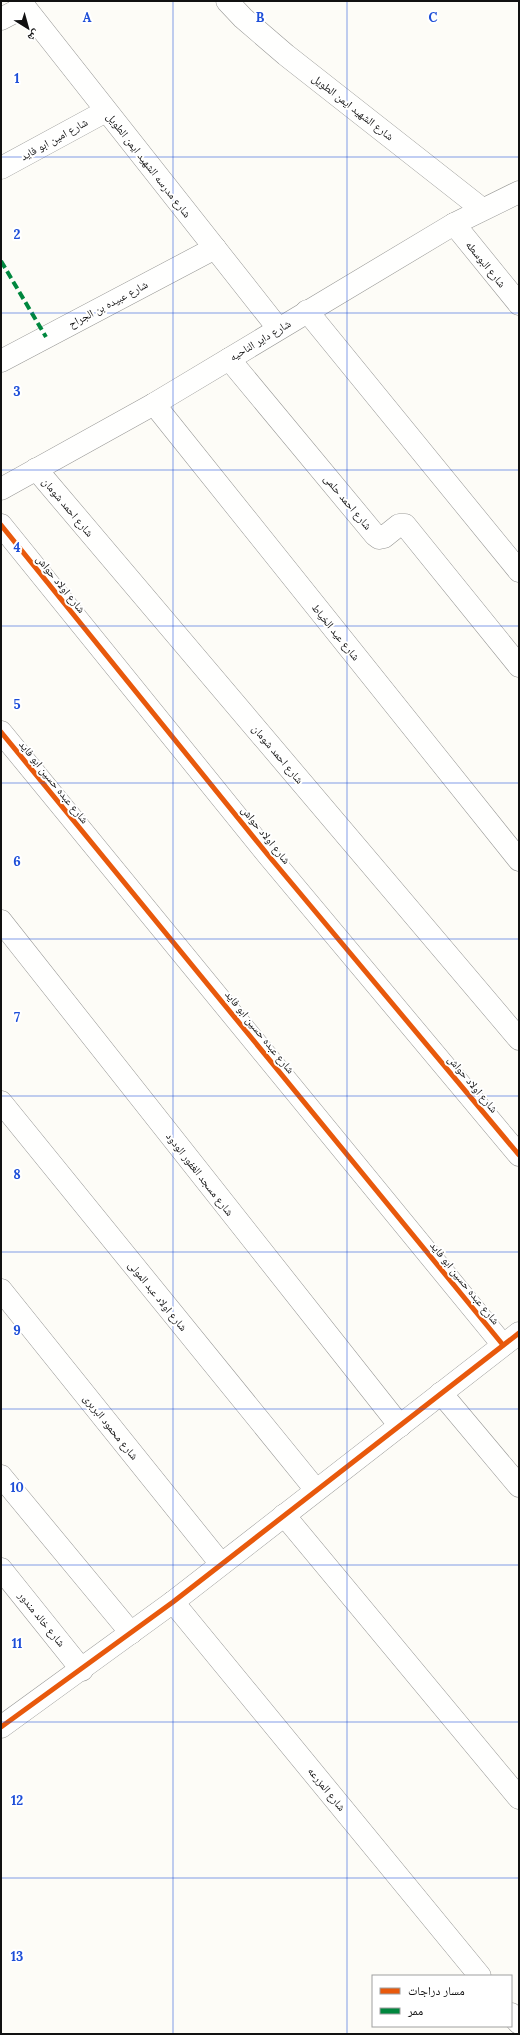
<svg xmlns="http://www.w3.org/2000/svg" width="520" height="2035" viewBox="0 0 520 2035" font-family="Lora,'Noto Naskh Arabic',serif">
<rect width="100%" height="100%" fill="#fdfcf7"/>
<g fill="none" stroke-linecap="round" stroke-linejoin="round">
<defs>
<g id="street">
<polyline points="20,1 278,328"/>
<polyline points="227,1 243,18 286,55 482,209"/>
<polyline points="1,19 24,7"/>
<polyline points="1,168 106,111"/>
<polyline points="454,224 519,304"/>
<polyline points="307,311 519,571"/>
<polyline points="229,359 375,535 379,538 384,537 399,525 405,525 519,666"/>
<polyline points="1,361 215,248"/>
<polyline points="154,404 519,860"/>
<polyline points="36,469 519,1039"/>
<polyline points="1,489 154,404 454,224 519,192"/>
<polyline points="1,525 268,855 519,1155"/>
<polyline points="1,732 503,1345"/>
<polyline points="1,921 400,1426"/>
<polyline points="1,1102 316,1490"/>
<polyline points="1,1290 221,1564"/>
<polyline points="441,1393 519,1486"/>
<polyline points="1,1476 131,1633"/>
<polyline points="284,1515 519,1798"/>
<polyline points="1,1569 82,1670"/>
<polyline points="173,1602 480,1976"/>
<polyline points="1,1727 173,1602 519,1333"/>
<polyline points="511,2014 519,2023"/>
</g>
</defs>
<use href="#street" stroke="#979795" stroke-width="23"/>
<use href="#street" stroke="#fffffe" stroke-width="22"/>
<polyline stroke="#00873e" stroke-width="4" stroke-dasharray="8 4" stroke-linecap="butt" points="1,261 46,337"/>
<defs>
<g id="cycleway">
<polyline points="1,525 268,855 519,1155"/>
<polyline points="1,732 503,1345"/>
<polyline points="1,1727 173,1602 519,1333"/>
</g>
</defs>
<use href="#cycleway" stroke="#fff" stroke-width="8"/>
<use href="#cycleway" stroke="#e8590c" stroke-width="5"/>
</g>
<path fill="none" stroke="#1d4ed8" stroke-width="1" stroke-opacity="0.55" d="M173 1V2034M347 1V2034M1 157H519M1 313H519M1 470H519M1 626H519M1 783H519M1 939H519M1 1096H519M1 1252H519M1 1409H519M1 1565H519M1 1722H519M1 1878H519"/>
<g text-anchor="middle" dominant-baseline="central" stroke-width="4" stroke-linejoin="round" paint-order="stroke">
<g font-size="11" fill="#111" stroke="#fff">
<text transform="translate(353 107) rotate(38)">شارع الشهيد ايمن الطويل</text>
<text transform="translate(54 139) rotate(-29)">شارع امين ابو فايد</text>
<text transform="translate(149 165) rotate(52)">شارع مدرسه الشهيد ايمن الطويل</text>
<text transform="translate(486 264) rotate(51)">شارع البوسطه</text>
<text transform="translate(108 304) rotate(-28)">شارع عبيده بن الجراح</text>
<text transform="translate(260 340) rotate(-31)">شارع داير الناحيه</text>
<text transform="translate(348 502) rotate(50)">شارع احمد حلمى</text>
<text transform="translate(68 507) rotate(50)">شارع احمد شومان</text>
<text transform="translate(61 584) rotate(51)">شارع اولاد حواش</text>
<text transform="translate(336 632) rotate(51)">شارع عيد الخياط</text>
<text transform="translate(278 754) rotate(50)">شارع احمد شومان</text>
<text transform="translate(54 782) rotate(51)">شارع عبده حسين ابو فايد</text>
<text transform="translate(266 835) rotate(51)">شارع اولاد حواش</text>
<text transform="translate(260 1032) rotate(51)">شارع عبده حسين ابو فايد</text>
<text transform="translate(473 1084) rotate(50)">شارع اولاد حواش</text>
<text transform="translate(200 1174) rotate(52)">شارع مسجد الغفور الودود</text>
<text transform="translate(465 1283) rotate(51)">شارع عبده حسين ابو فايد</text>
<text transform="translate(158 1296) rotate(51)">شارع اولاد عبد المولى</text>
<text transform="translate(111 1427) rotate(51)">شارع محمود البربرى</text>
<text transform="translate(42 1619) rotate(51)">شارع خالد مندور</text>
<text transform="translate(327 1789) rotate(51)">شارع المزرعه</text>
</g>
</g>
<g font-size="13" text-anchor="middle" font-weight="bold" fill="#1d4ed8" stroke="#fff" stroke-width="4" stroke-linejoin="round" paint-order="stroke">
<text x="87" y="22">A</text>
<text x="260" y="22">B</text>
<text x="433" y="22">C</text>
<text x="17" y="83">1</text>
<text x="17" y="239">2</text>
<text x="17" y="396">3</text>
<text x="17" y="552">4</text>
<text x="17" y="709">5</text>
<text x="17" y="866">6</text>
<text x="17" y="1022">7</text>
<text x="17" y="1179">8</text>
<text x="17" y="1335">9</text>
<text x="17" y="1492">10</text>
<text x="17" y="1648">11</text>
<text x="17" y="1805">12</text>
<text x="17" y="1961">13</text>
</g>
<rect width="520" height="2035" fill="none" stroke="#111111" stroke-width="4"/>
<rect x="372" y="1975" width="140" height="52" fill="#ffffff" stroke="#a0a0a0"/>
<rect x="380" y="1988" width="20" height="6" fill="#e8590c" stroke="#a0a0a0"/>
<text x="408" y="1995" font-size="12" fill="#111111">مسار دراجات</text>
<rect x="380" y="2008" width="20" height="6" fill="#00873e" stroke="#a0a0a0"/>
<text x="408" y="2015" font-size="12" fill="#111111">ممر</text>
<g transform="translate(28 28) rotate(143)" stroke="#ffffff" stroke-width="3" paint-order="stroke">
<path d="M0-3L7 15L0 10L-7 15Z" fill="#111111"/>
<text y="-6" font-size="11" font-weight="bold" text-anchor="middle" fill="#111111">ش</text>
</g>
</svg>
